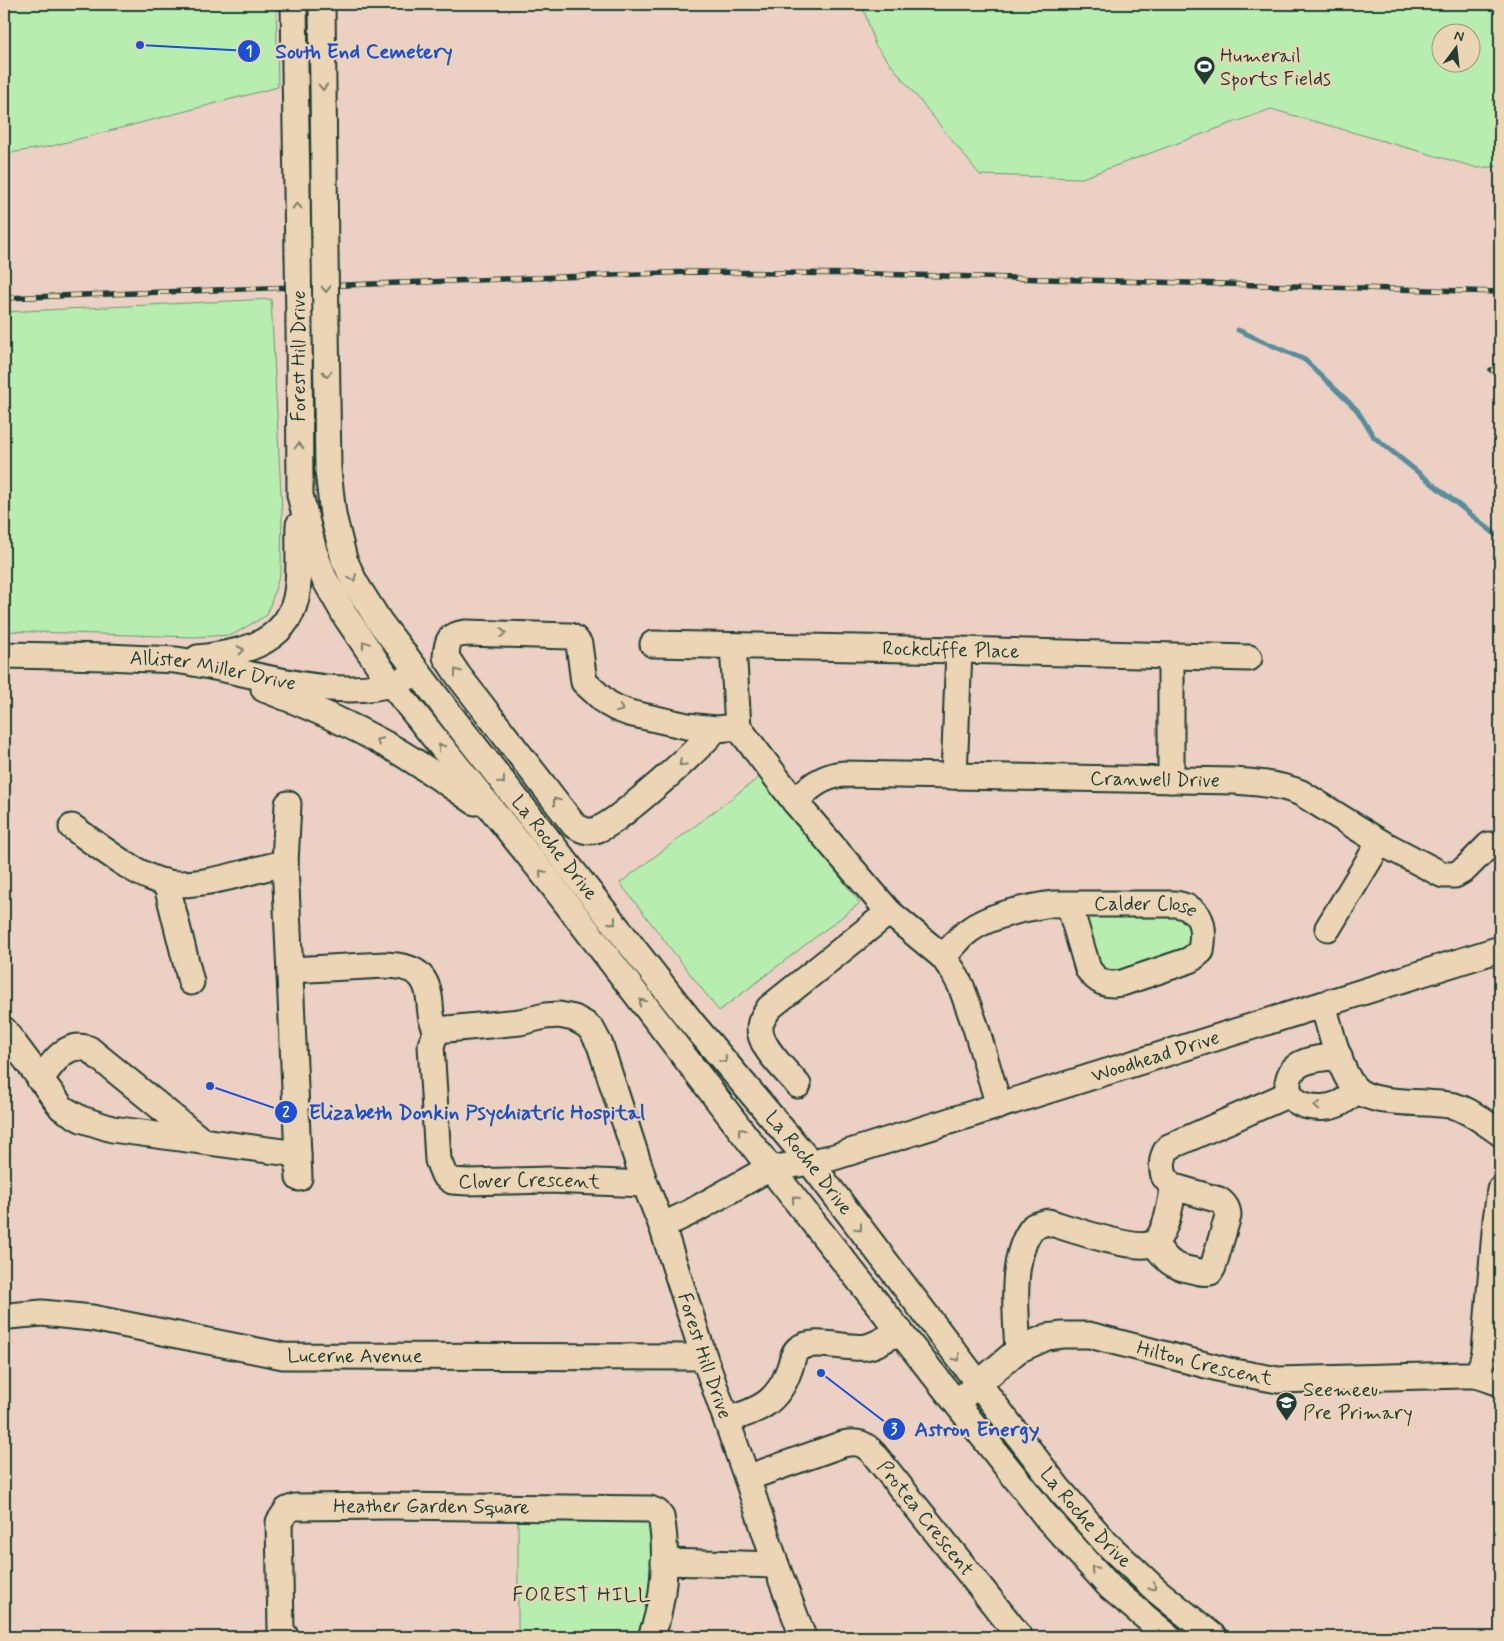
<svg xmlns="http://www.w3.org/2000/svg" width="1504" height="1641" viewBox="0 0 1504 1641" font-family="Mynerve,sans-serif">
<rect width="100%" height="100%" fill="#ecd0c4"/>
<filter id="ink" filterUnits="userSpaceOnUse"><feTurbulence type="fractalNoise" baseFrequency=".02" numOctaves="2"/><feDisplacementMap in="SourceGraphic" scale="10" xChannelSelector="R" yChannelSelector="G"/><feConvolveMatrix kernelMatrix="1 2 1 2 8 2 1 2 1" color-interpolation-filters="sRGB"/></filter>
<g filter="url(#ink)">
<g fill="#b7edaf" stroke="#6b9572" fill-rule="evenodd">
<polygon points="4,4 276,4 278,87 52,146 4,154"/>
<path d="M862 4H1500V166L1478 168 1271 109 1082 178 980 175 875 45ZM1472 32V62H1442V32Z"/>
<polygon points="271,299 282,512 281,571 267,615 232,635 194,637 4,631 4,312"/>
<polygon points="762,775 860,903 719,1011 620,883"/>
<polygon points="1081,910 1188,911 1197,938 1188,949 1104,974"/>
<polygon points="518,1510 649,1513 661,1561 647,1635 518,1637"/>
</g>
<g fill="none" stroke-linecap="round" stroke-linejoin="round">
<polyline stroke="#588d9b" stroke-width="5" points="1238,330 1305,360 1357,410 1374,437 1500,538"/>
<defs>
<g id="minor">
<polyline points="294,4 298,254"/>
<polyline points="322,4 325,253"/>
<polyline points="299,324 300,495 314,551 324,578 346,617 392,685 546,877 771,1169 1048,1519 1111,1588 1169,1637"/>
<path id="s1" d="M326 325 328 470 333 515 344 559 355 583 379 621 452 717 692 1023 809 1161 1058 1488 1106 1543 1157 1591 1214 1637"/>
<path id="s2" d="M653 644 959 650 1249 658"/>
<polyline points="733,646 738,727 795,802 889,912 943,957 953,971 961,986 976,1028 999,1106"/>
<path id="s3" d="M4 655C46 656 88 656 130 658 145 659 160 659 175 660 242 668 341 707 405 679"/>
<polyline points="1171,657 1171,780"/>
<path d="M198 658C238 653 285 646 296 598 301 575 298 549 299 525"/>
<path d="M264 689C307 705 349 724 389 746 419 763 447 783 475 802"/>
<path d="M716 729C692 755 665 779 637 802 624 812 611 825 596 830 587 833 581 829 574 825L458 675 446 657C447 640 449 635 466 633L570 636 575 639 579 644 584 682 607 703 616 708 629 713 687 726 716 729 738 727"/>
<polyline points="954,776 959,650"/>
<path id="s4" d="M795 802C809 787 822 776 844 774L1235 781C1259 783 1279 784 1301 793L1380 842 1443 875H1455L1465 869 1489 845"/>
<polyline points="288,804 285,863 299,1178"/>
<path d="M72 827C98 845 138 878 168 883 202 888 251 870 285 863"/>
<polyline points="166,882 191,982"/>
<polyline points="1328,928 1380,842"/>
<path id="s5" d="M943 957C951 949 958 939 967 932 988 915 1026 908 1052 904H1176C1203 909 1205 927 1201 951L1190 960 1122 983C1106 986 1097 982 1088 969L1069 904"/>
<path id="s6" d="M290 970 385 965C414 966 428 973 430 1004 431 1015 431 1021 437 1030L520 1022 545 1016 559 1015 574 1018 585 1024 592 1030 600 1045 645 1184 662 1226 704 1357 747 1478 776 1565 803 1637"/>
<path d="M1323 1005C1330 1027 1339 1070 1354 1087 1370 1107 1428 1100 1454 1106 1470 1110 1487 1124 1500 1133"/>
<polyline points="4,1030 62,1108 81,1119 112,1129 298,1154"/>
<path id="s7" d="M437 1030 431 1045 438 1160 444 1175 452 1181 468 1182 549 1180 645 1184"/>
<path d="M1339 1056C1326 1058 1305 1058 1295 1068 1291 1071 1289 1077 1288 1082 1285 1107 1320 1112 1338 1104 1346 1101 1351 1095 1356 1090"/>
<path d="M40 1080C52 1064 66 1040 89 1049L201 1140"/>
<path d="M798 1085C785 1069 754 1043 761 1022 763 1017 767 1012 769 1008L889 912"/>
<path id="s8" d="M662 1226 693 1211 757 1175 771 1169 831 1158 1500 949"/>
<path d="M1154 1243C1166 1259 1170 1266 1191 1270 1197 1271 1203 1274 1210 1272L1213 1267 1228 1216C1228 1209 1226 1205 1219 1200L1171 1186"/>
<path id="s9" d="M9 1316 42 1313 92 1318 283 1356 704 1357"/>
<path d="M1018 1350C1016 1315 1009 1254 1034 1226L1048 1222C1068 1228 1134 1251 1151 1244 1160 1241 1164 1227 1167 1219 1169 1210 1174 1194 1171 1185 1169 1182 1166 1179 1164 1176 1161 1166 1162 1154 1169 1147L1289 1094"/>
<polyline points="1476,1375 1482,1364 1485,1351 1496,1220 1500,1190"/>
<path id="s10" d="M964 1396 1018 1350 1047 1337 1063 1335H1089L1229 1371 1278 1380 1463 1375H1476L1500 1383"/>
<path d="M727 1420C757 1411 778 1403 789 1370 792 1364 792 1354 798 1349 813 1337 847 1350 866 1347 878 1345 889 1336 900 1331"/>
<path id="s11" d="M747 1478 843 1444C858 1441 864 1443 874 1454L1020 1637"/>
<polyline points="664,1562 776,1565"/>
<path id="s12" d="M286 1637 281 1630 279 1522 287 1510 295 1507 391 1506 650 1509 657 1512 661 1517C668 1551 664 1605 651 1637"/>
</g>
</defs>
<use href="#minor" stroke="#1f3d34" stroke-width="29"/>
<use href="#minor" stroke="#ebd5b4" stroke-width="25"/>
<defs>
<g id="rail">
<polyline points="4,298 691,272 875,274 1500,292"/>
<polyline points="1491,370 1500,370"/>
</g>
</defs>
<use href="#rail" stroke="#1f3d34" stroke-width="5.5"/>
<use href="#rail" stroke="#ebd5b4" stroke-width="4" stroke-dasharray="11" stroke-linecap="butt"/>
<defs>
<g id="minor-bridge">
<polyline points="325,253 326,325"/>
<polyline points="298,254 299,324"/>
</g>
</defs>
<use href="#minor-bridge" stroke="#1f3d34" stroke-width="29" stroke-linecap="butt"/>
<use href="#minor-bridge" stroke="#ebd5b4" stroke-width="25"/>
</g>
<defs><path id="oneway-chevron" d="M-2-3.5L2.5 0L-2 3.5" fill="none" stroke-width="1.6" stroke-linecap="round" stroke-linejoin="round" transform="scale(1.25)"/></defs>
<g stroke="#7b816e">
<use href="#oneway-chevron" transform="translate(323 87) rotate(89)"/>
<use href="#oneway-chevron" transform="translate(297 206) rotate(-91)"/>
<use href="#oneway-chevron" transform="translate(326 289) rotate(89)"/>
<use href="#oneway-chevron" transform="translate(327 374) rotate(89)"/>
<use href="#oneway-chevron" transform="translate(299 446) rotate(-90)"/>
<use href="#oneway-chevron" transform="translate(353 578) rotate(65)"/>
<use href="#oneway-chevron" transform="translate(503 633) rotate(2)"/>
<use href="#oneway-chevron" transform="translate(365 644) rotate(-124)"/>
<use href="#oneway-chevron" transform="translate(241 650) rotate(-12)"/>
<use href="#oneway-chevron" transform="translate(457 672) rotate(-126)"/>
<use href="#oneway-chevron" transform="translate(620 709) rotate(22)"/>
<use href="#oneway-chevron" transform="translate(379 741) rotate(-152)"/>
<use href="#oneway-chevron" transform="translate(441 747) rotate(-128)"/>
<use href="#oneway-chevron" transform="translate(682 763) rotate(137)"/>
<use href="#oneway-chevron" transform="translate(502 781) rotate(52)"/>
<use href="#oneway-chevron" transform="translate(556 801) rotate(-127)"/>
<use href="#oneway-chevron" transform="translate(542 873) rotate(-129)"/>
<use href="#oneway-chevron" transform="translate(613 922) rotate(52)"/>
<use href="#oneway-chevron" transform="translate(642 1002) rotate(-128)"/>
<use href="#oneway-chevron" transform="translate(724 1060) rotate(50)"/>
<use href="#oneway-chevron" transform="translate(1317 1106) rotate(-176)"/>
<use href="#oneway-chevron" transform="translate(741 1131) rotate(-128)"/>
<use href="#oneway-chevron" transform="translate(795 1199) rotate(-129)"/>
<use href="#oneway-chevron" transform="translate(859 1228) rotate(53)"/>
<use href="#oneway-chevron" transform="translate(957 1358) rotate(53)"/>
<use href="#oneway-chevron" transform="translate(1094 1569) rotate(-133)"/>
<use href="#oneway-chevron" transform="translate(1153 1587) rotate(43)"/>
</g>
</g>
<defs>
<symbol id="stadium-pin" viewBox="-11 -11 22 30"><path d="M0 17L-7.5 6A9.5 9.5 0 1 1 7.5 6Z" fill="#1f3d34" stroke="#ebd5b4"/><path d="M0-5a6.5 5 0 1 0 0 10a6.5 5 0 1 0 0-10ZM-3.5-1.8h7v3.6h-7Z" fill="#fff"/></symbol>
<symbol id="school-pin" viewBox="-11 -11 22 30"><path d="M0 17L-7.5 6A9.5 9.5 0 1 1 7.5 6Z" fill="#1f3d34" stroke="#ebd5b4"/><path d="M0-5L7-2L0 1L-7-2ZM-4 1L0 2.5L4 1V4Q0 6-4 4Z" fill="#fff"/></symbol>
</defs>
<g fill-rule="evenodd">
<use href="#stadium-pin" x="1192" y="54" width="25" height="34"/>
<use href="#school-pin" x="1274" y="1390" width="25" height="34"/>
</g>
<g text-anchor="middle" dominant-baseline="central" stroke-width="4.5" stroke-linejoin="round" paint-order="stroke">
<g font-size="20" fill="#1f3d34" stroke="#ebd5b4" text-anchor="start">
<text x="1220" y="56">Humerail<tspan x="1220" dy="23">Sports Fields</tspan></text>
<text x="1303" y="1390">Seemeeu<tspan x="1303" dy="23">Pre Primary</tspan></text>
</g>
<g font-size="20" fill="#1f3d34" stroke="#ebd5b4">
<text transform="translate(299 356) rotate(-90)">Forest Hill Drive</text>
<text stroke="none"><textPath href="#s2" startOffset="298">Rockcliffe Place</textPath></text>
<text stroke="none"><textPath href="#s3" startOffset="210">Allister Miller Drive</textPath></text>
<text stroke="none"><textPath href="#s4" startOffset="369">Cranwell Drive</textPath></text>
<text stroke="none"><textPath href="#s1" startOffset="594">La Roche Drive</textPath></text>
<text stroke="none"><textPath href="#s5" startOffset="219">Calder Close</textPath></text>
<text stroke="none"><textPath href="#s8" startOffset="524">Woodhead Drive</textPath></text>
<text stroke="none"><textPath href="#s1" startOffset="999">La Roche Drive</textPath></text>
<text stroke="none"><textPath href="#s7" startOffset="235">Clover Crescent</textPath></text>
<text stroke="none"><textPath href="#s9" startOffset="350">Lucerne Avenue</textPath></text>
<text stroke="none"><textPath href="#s6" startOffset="696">Forest Hill Drive</textPath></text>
<text stroke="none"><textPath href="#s10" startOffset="264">Hilton Crescent</textPath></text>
<text stroke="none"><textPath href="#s12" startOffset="276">Heather Garden Square</textPath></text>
<text stroke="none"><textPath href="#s1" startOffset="1449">La Roche Drive</textPath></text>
<text stroke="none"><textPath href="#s11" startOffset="219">Protea Crescent</textPath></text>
</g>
<g font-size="21" letter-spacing="1" fill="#1f3d34" stroke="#ebd5b4">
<text x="582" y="1595">FOREST HILL</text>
</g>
</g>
<path fill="none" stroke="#1d4ed8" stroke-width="2" d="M140 45L249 51M210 1086L286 1112M821 1373L894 1429"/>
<g fill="#1d4ed8" stroke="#ebd5b4" stroke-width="2">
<circle cx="140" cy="45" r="5"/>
<circle cx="210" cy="1086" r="5"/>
<circle cx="821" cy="1373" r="5"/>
<circle cx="249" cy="51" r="12"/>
<circle cx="286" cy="1112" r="12"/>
<circle cx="894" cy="1429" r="12"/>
</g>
<g font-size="15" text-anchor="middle" font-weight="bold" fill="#fff">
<text x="249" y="56">1</text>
<text x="286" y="1117">2</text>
<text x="894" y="1434">3</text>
</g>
<g font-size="21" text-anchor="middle" font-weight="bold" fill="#1d4ed8" stroke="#ebd5b4" stroke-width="4.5" stroke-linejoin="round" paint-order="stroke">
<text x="364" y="58">South End Cemetery</text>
<text x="477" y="1119">Elizabeth Donkin Psychiatric Hospital</text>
<text x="977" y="1436">Astron Energy</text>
</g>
<rect width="1504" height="1641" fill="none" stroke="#ebd5b4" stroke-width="20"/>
<rect x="10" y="10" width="1484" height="1621" fill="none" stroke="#1f3d34" stroke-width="2" filter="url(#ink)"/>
<g transform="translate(1456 48) rotate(15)"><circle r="24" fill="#ebd5b4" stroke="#999881"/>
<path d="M0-4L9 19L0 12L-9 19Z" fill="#1f3d34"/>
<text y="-8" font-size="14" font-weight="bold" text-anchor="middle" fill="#1f3d34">N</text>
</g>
</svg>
